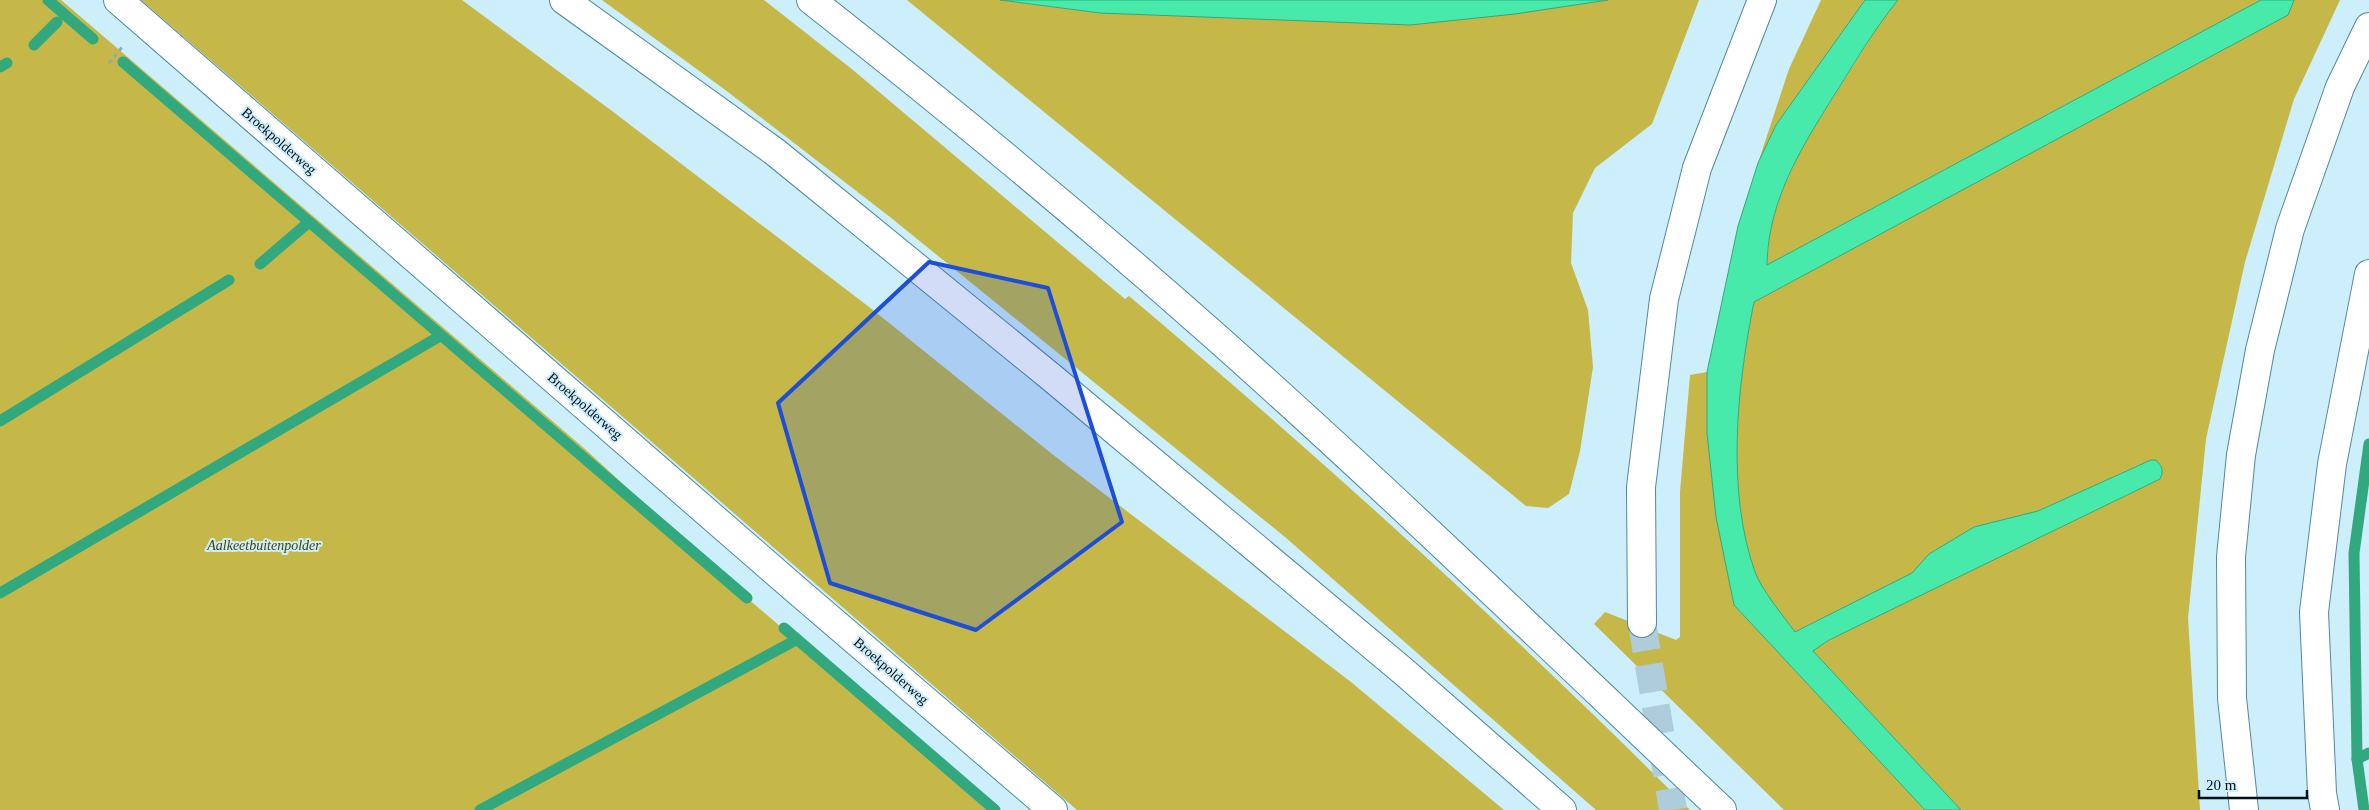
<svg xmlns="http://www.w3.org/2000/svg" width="2369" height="810" viewBox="0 0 2369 810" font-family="Georgia,serif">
<rect width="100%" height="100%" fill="#cdeefb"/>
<g fill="#c5b848">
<polygon points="0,0 61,0 585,449 747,598 995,810 0,810"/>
<polygon points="141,0 462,0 612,111 873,310 1052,454 1351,682 1504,810 1077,810"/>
<path d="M602 0H764L853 70 1125 299 1129 296C1323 460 1511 630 1690 810H1596L1285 537 890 217 724 89Z"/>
<polygon points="907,0 999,0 1100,13 1608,0 1699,0 1652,124 1595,168 1573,213 1571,263 1588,310 1593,367 1580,451 1569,494 1548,508 1526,506"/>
<polygon points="1821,0 1865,0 1776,125 1758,163 1789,69"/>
<polygon points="1898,0 2261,0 1767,265 1770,228 1782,191 1802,147 1880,23"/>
<path d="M2294 0H2340L2294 99 2245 262 2206 439 2188 618 2200 810H1961L1813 651 1829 640 2160 479C2164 471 2162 466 2156 460H2151L2038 511 1974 527 1929 554 1913 573 1795 632C1783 616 1761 591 1755 572 1726 491 1737 385 1754 302L2287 15Z"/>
<polygon points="1707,372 1707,433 1734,605 1925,810 1784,810 1594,624 1605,612 1676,640 1680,637 1680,492 1690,375"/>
</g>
<g fill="#47eaab" stroke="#32a87e">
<polygon points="1000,0 1608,0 1515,14 1410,25 1100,13"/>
<path d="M1865 0H1898C1876 27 1858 57 1840 86 1805 142 1768 197 1767 265L2261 0H2294L2288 15 1754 302C1737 386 1726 491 1755 572 1761 589 1784 617 1795 632L1912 573 1929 554 1974 527 2038 511 2151 460H2156C2162 466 2164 471 2160 479L1829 640 1813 651 1961 810H1925L1734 605 1716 517 1707 433V372L1738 226 1758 163 1776 125Z"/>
</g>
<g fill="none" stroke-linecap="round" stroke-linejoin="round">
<g stroke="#32a87e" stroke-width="11">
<polyline points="48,0 93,39"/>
<polyline points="34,45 57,22"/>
<polyline points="123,62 747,598"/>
<polyline points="0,67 7,63"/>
<polyline points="260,264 309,222"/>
<polyline points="0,421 229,280"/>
<polyline points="0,593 440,336"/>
<polyline points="784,628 995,810"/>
<polyline points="2357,759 2369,753"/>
<polyline points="480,810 796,640"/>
<polyline points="2364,810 2357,759 2354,553 2369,444"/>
</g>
<polyline stroke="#aeccd9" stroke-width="28" stroke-dasharray="28 14" stroke-linecap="butt" points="1642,623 1673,810"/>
<defs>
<g id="minor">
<polyline points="118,0 794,588 1053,810"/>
<polyline points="2325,810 2322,793 2314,612 2332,464 2369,274"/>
</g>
<g id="highway">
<polyline points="564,0 775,152 1051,377 1403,671 1562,810"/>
<path d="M811 0C949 108 1085 221 1216 337 1388 490 1554 651 1722 810"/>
<polyline points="1642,623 1641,487 1664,299 1697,168 1762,0"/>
<polyline points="2244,810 2232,698 2231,557 2241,455 2260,350 2290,229 2340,87 2369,27"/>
</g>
</defs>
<use href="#minor" stroke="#52899c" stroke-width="30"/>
<use href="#highway" stroke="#52899c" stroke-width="30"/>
<polyline stroke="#8faab6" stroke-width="3" stroke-dasharray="4 4" stroke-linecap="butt" points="109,63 123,46"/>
<use href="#minor" stroke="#fff" stroke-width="28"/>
<use href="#highway" stroke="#fff" stroke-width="28"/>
</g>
<path fill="#1d4ed8" fill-opacity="0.2" stroke="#1d4ed8" stroke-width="4" stroke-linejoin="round" d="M929 262 1048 288 1122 522 976 630 830 583 778 403Z"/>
<g text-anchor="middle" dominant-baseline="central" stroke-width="4" stroke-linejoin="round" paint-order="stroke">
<g font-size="14" fill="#000e16" stroke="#cdeefb">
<text transform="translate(279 141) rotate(41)">Broekpolderweg</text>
<text transform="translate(585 406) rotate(41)">Broekpolderweg</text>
<text transform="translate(891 671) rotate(41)">Broekpolderweg</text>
</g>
<g font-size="14" font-style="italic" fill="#464001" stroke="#cdeefb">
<text x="264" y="545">Aalkeetbuitenpolder</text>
</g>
</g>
<path d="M2199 790v8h108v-8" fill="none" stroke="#000e16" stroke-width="2.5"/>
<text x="2206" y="790" font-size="15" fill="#000e16" stroke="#cdeefb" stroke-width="4" paint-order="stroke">20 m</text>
</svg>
